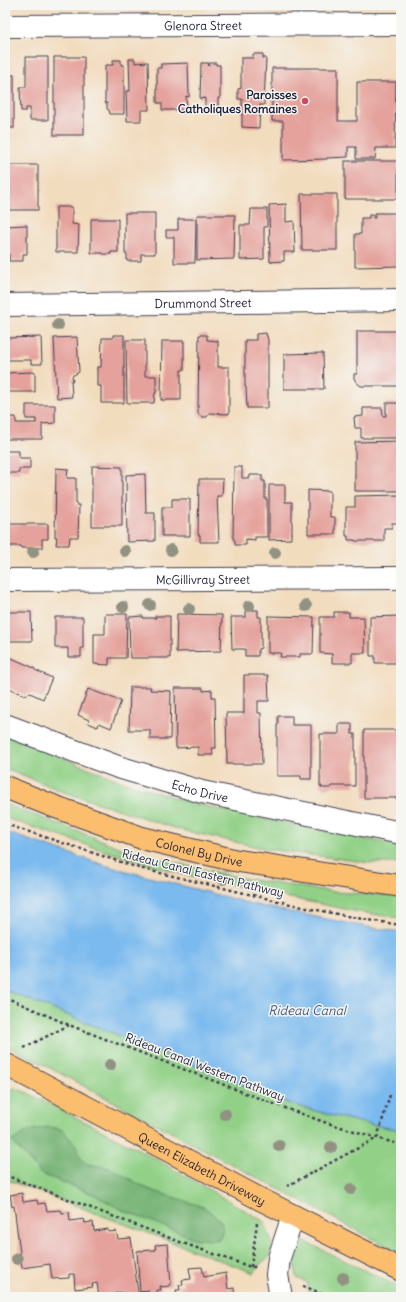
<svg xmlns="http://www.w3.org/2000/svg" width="406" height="1302" viewBox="0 0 406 1302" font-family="Delius,sans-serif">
<rect width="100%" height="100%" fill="#f6f6f2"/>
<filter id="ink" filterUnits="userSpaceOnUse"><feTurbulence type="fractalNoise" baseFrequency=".025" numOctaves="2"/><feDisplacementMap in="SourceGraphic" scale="8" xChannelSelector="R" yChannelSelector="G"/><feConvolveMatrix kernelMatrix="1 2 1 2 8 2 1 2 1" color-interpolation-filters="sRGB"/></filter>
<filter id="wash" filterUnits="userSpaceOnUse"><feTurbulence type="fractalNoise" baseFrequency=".012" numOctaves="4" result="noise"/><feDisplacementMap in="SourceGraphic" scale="16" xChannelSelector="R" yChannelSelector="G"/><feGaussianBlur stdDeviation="0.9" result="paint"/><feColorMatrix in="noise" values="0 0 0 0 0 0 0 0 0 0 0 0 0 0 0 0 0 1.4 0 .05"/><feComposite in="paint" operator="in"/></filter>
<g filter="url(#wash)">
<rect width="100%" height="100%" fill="#f2dcbe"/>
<g fill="#91d086" stroke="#5a7960">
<polygon points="5,735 124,782 181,800 226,811 401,846 401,863 371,863 267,849 181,830 64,792 5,768"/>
<polygon points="5,804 127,850 192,867 252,880 335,892 401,896 401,918 364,913 290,898 178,873 102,850 5,818"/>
<path d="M5 990 288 1103C325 1114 363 1124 401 1130V1254L33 1059 5 1045Z"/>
<polygon points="15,1088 28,1093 144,1152 265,1222 272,1243 271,1252 268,1258 262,1262 254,1273 5,1179 5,1092"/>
<polygon points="304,1241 401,1288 401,1297 309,1297 308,1283 297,1278 293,1254 299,1242"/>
</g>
<polygon fill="#74b273" stroke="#4b6a57" points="49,1127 61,1129 76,1145 79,1156 87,1164 110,1168 148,1189 204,1207 221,1221 223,1231 218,1240 196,1239 122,1210 93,1194 41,1174 12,1141 27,1131"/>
<path fill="#7abaee" stroke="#4e6e94" d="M5 832 107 866 260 906 367 927 401 932V1130C363 1124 325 1114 288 1103L5 990Z"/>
<g id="blocks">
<g fill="#e5a29c">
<polygon points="253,54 263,54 263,58 266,58 264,105 260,105 259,128 242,127 242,99 238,99 238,89 241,88 241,58 253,58"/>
<polygon points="26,57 48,57 48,120 30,120 30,108 26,108 26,111 21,111 20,87 26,87"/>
<rect x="54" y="57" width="30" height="78"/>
<polygon points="129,59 135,59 135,63 148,62 149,110 141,110 141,121 127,121 126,91 130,91"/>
<polygon points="113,60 121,60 121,65 124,65 124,114 110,114 109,110 107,109 107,103 105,103 105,65 113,65"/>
<polygon points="188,63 189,97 186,96 187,110 162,110 162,103 157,103 157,68 161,68 161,64"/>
<polygon points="201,63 208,63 209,66 209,63 216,63 216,65 220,65 220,98 218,98 218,110 205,110 205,98 200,99"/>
<polygon points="272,68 338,68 338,121 357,121 357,82 396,82 395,148 376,148 375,159 356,159 356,147 348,147 348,157 327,158 327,159 283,160 283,121 272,121"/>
<rect x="5" y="75" width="9" height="53"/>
<rect x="345" y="161" width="53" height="38"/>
<rect x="5" y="165" width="33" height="45"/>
<polygon points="301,194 337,194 337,250 302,250"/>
<polygon points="286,204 286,222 294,221 295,252 284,252 284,261 270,262 269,205"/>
<polygon points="56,207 72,207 72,224 79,225 78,252 56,252"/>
<polygon points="251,209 267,209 267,227 264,227 264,259 240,260 240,225 250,225"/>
<polygon points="125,213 155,213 155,254 141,254 141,261 127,261 127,254 125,254"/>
<polygon points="375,213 401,213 401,266 355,267 355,234 361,234 361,218 369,218 369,215 373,215 373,218 375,218"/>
<polygon points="197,215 235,215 234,259 197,260"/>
<polygon points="91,219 118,219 118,252 111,252 111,254 103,254 102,253 91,253"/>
<polygon points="178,219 196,219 195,263 174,263 174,237 166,237 166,230 178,230"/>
<polygon points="27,225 27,254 23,254 23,261 9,261 9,254 5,254 5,226"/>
<polygon points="357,331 401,331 401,386 361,386 356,382 354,378 354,374 357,374"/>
<polygon points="266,333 268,340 268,408 247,408 246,387 245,387 245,340 256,340 256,334"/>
<polygon points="113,335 124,335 124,403 101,403 101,386 97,386 97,367 101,367 102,338 113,338"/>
<polygon points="199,335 207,335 207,340 218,341 218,367 229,367 229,414 209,413 207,417 201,417 198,413"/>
<polygon points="41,337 42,364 31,364 31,360 5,360 5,338"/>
<polygon points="77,337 79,372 72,376 73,381 71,380 72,397 57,398 54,338"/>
<polygon points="126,340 145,340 145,376 156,376 156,393 155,393 154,403 127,403"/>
<polygon points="162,341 184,341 184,370 181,370 181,400 161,400"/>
<polygon points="323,353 324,389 284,389 284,354"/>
<polygon points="35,372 35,392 5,392 5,373"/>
<polygon points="386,403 401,403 401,438 361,438 361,428 355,428 354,417 363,416 363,408 382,408 383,416 386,416"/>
<polygon points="26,405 55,405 55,423 42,424 42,439 5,439 5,417 16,417 16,423 36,423 36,419 26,419"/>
<polygon points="401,441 401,491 355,491 355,442"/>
<polygon points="5,451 19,451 19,458 30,458 30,469 19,469 19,473 5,473"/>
<polygon points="92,466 122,467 122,526 92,526"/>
<polygon points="234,467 242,467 242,478 250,478 250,475 262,475 262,481 265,481 265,499 267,499 267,537 255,537 255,540 246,539 246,545 235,545 235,540 233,539"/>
<polygon points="56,468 68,469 67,478 76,478 76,505 79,505 78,537 70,537 69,545 56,545 57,537 55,537"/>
<polygon points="145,474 146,513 155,513 155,541 127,542 126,475"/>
<polygon points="199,479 223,479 222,496 217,496 219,542 200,542 200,535 198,535"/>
<polygon points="269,485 285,485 285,502 292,502 292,533 291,533 291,539 269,540"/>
<polygon points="308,490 330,491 330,517 335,517 335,534 308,534"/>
<polygon points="401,495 401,523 392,523 392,528 384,528 384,541 355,541 355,540 348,540 348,536 346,536 346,507 355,507 355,496"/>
<polygon points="172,499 190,499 190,536 162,536 162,507 172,507"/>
<polygon points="5,524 48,524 48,539 42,539 42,548 21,548 21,546 5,546"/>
<polygon points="246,610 258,610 258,617 261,617 261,648 258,649 258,656 245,656 245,649 232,649 231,617 246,617"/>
<polygon points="5,612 31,612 32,641 5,641"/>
<polygon points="334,612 349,612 349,617 364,617 365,653 352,653 352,663 332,663 332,654 320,653 320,617 334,617"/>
<polygon points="105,614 127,614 126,658 109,658 109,665 94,664 94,634 105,634"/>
<polygon points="177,614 222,615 221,651 176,652"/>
<polygon points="143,616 143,618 156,618 155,616 170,616 170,658 130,658 129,617"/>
<polygon points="268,616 314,617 313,654 300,654 300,657 280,657 281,653 268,653"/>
<polygon points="401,616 401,663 375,663 375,656 370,656 370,617"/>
<polygon points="55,617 83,617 83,648 81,648 81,657 68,657 68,648 55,648"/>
<polygon points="5,655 34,668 35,670 52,678 43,699 30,693 25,695 18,692 18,693 5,685"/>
<polygon points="244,675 268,675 269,701 258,701 258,713 261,713 262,764 227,764 226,713 244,713"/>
<polygon points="130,687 151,687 150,690 171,691 170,739 150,739 150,730 129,730"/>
<polygon points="175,688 203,688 203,691 212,690 212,697 215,697 216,748 212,748 213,755 198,755 198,747 176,748"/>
<polygon points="88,689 121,701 111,728 99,723 98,727 88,723 89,720 78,715"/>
<polygon points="278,716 292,716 292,725 311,725 311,779 301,779 301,776 277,776 277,725 278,725"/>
<polygon points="339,724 352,724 352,734 355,734 355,786 331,786 331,788 321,788 322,786 320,786 320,734 339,734"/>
<rect x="364" y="730" width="37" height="68"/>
<polygon points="22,1193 23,1202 37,1200 38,1204 45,1203 47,1211 61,1210 62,1213 69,1212 70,1221 84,1219 85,1223 93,1222 94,1231 108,1229 108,1232 116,1231 118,1239 131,1238 138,1293 149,1291 140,1292 137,1251 156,1250 155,1245 168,1244 171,1285 169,1285 169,1286 162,1287 162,1286 160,1286 161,1290 157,1290 157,1297 121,1297 121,1292 116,1293 117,1296 99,1297 97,1283 92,1284 93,1287 75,1289 74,1274 69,1274 69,1278 52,1279 50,1264 22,1268 14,1206 12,1207 10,1195"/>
<polygon points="202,1267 204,1277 226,1273 228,1289 234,1288 235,1297 177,1297 176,1290 180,1290 179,1285 183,1285 182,1280 191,1279 189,1268"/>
</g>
</g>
</g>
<g filter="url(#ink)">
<use href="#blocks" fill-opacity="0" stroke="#413e4f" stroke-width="1"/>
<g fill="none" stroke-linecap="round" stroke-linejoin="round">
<defs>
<g id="minor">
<path id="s1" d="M5 26 401 24"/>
<path id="s2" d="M5 305 401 300"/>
<path id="s3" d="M5 580 401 578"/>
<path id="s4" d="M5 725 118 767 202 792 401 833"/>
<polyline points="281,1297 277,1275 279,1258 293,1216"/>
</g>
<g id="major">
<path id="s5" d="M5 787 53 806 142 838 233 860 401 886"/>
<path id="s6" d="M5 1064 260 1199 401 1270"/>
</g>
</defs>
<use href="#minor" stroke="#413e4f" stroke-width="24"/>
<use href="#major" stroke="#413e4f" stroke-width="24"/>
<g stroke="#413e4f" stroke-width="2.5" stroke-dasharray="3 3" stroke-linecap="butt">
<polyline points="5,824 139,868 307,908 362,919 401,925"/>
<polyline points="5,997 69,1025 266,1101 324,1122 401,1145"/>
<polyline points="24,1048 69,1025"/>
<polyline points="5,1175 180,1242 251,1267 256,1267"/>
<polyline points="287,1186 377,1138 390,1095"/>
<polyline points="251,1267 257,1223"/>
<polyline points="303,1286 330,1297"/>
</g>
<use href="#minor" stroke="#fff" stroke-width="22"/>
<use href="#major" stroke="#fbbd6e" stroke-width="22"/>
</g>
<g fill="#929283">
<circle cx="58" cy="325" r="6"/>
<circle cx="171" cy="550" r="6"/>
<circle cx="125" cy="551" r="6"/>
<circle cx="33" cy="552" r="6"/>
<circle cx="275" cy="553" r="6"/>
<circle cx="150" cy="605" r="6"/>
<circle cx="249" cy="606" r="6"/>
<circle cx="306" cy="606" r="6"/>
<circle cx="123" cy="607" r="6"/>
<circle cx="189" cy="609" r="6"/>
<circle cx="223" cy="879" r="6"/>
<circle cx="110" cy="1065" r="6"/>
<circle cx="225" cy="1114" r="6"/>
<circle cx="279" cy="1146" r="6"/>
<circle cx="331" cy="1147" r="6"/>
<circle cx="351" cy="1189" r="6"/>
<circle cx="17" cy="1259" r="6"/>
<circle cx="343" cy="1278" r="6"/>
</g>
</g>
<circle fill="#d1495b" stroke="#f6f6f2" stroke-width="1.5" cx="305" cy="101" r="4"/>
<g text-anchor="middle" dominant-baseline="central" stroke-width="3" stroke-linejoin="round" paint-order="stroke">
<g font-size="12" fill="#22223b" stroke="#f6f6f2">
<text stroke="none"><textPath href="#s1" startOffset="198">Glenora Street</textPath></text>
<text stroke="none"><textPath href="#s2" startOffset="198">Drummond Street</textPath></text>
<text stroke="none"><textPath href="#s3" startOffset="198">McGillivray Street</textPath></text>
<text stroke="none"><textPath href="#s4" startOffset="206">Echo Drive</textPath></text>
<text stroke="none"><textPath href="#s5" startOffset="205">Colonel By Drive</textPath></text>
<text transform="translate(203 873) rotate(14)">Rideau Canal Eastern Pathway</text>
<text transform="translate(205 1067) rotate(21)">Rideau Canal Western Pathway</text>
<text stroke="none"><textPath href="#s6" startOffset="223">Queen Elizabeth Driveway</textPath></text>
</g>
<g font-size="12" font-weight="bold" fill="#22223b" stroke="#f6f6f2" text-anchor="end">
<text x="297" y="94">Paroisses<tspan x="297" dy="14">Catholiques Romaines</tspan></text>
</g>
<g font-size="13" font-style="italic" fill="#41577a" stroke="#f6f6f2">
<text x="307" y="1010">Rideau Canal</text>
</g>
</g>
<rect width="406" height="1302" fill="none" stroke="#f6f6f2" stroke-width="20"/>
</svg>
